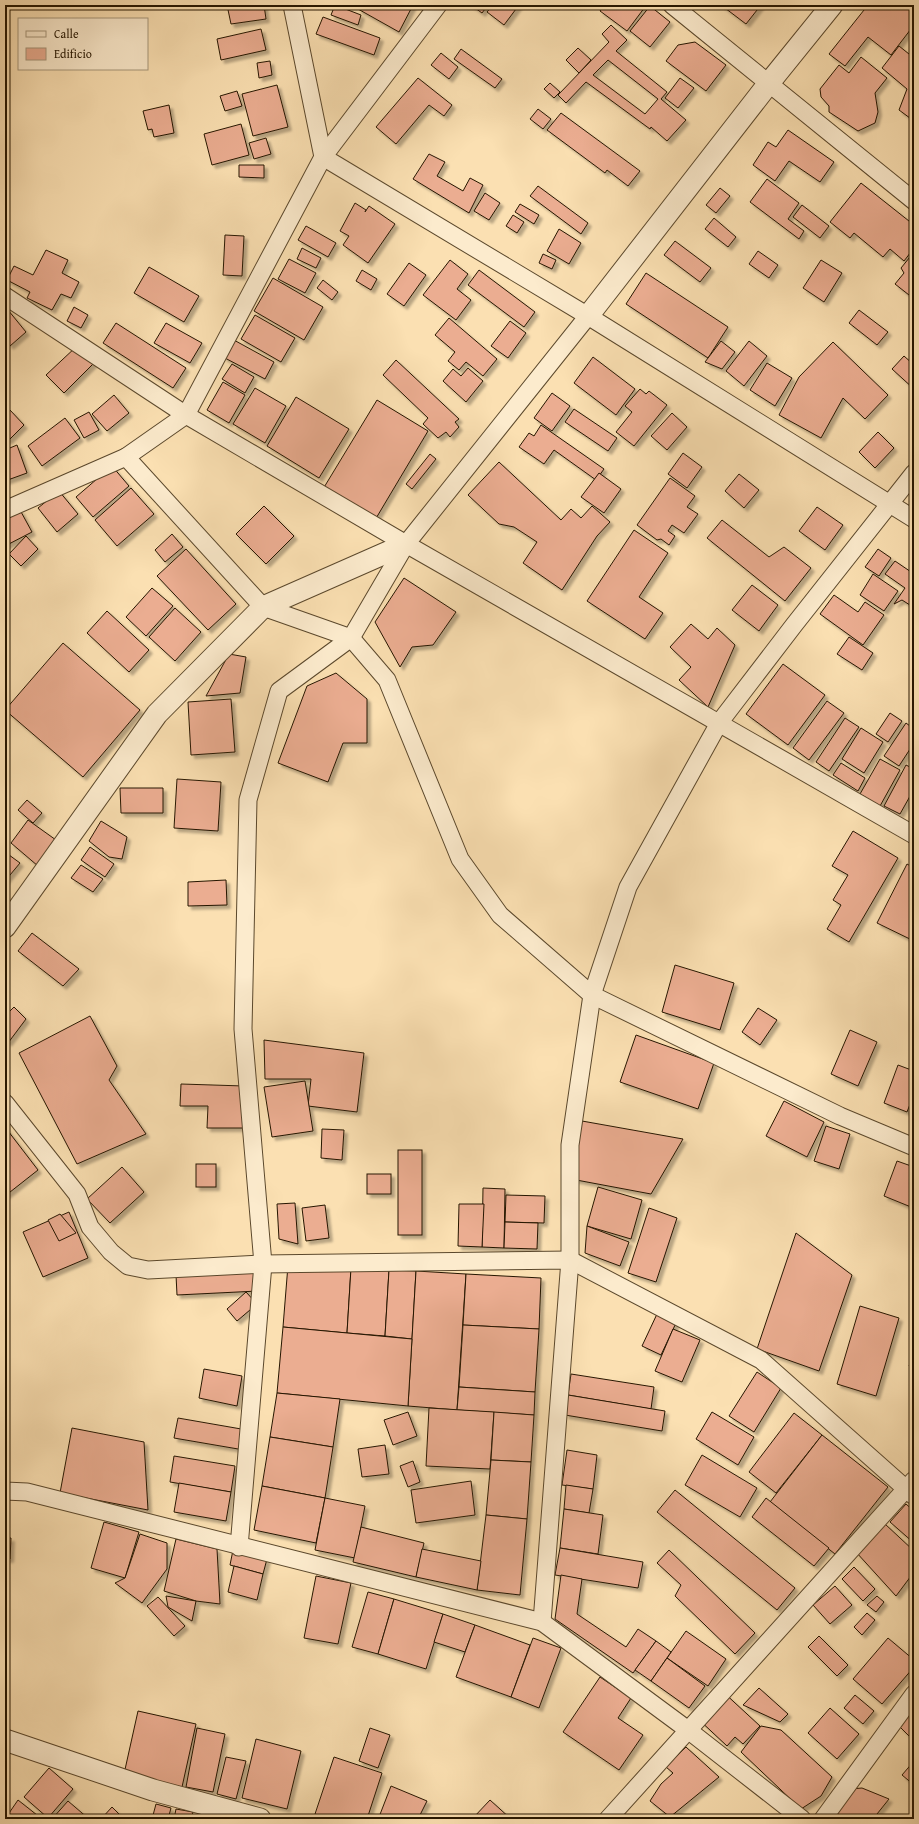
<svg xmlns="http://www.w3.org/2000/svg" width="919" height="1824" viewBox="0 0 919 1824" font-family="'Gentium Book Plus',serif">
<defs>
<filter id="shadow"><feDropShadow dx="3.5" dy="3.5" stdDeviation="1" flood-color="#0004"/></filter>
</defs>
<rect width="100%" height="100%" fill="#fbe0b2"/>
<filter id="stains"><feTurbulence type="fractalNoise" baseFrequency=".005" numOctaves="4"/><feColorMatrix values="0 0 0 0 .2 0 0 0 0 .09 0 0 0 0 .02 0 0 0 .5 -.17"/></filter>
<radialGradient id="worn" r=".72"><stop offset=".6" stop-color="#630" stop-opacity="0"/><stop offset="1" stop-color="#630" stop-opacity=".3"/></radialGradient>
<g fill="#ebad91" stroke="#261600" fill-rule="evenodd" filter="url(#shadow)">
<polygon points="227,5 264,5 266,19 231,24"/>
<polygon points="335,5 361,15 358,25 331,15"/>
<polygon points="360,5 413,5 399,32 358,9"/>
<polygon points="471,5 488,5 482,13"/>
<polygon points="493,5 519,5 504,25 487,12"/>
<polygon points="604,5 642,5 645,7 627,31 600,11"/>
<polygon points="721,5 761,5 746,24"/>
<polygon points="868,5 911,5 914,7 914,25 891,55 868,37 845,66 829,54"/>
<polygon points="650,6 670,22 650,47 630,31"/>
<polygon points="323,17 380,38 374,55 316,34"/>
<path d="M611 25 627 40 616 51 667 92 661 99 686 120 667 141 651 127 650 129 586 82 566 103 558 95 609 42 602 34ZM608 60 658 99 645 114 593 75Z"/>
<polygon points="261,29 266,50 221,60 217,39"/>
<polygon points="695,42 726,65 706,91 666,61 678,45"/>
<polygon points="899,46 914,58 914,121 899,110 907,89 882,68"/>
<polygon points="578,48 591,60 579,73 566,60"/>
<polygon points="461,49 502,79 495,88 454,59"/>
<polygon points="441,53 458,67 449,79 431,65"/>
<polygon points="861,57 887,78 875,93 878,112 875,123 858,131 829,112 829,106 821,97 820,89 839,65 849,73"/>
<polygon points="270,61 272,75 259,78 257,63"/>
<polygon points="418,78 452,105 444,116 429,105 396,144 376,127"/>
<polygon points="680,78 694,88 678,108 665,98"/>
<polygon points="550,83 560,92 554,98 544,89"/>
<polygon points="277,85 288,127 253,136 242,94"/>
<polygon points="237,91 242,106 225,111 220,96"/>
<polygon points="169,105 174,133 154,137 152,129 148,130 143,111"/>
<polygon points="538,109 551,119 543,129 530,119"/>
<polygon points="561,113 640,171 628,186 607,170 605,173 547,130"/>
<polygon points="241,124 249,155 212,165 204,134"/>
<polygon points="788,130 834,162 820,182 789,161 775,181 753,165 768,142 776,147"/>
<polygon points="266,138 271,154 254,159 249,143"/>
<polygon points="429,154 445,162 437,176 463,191 470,178 483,185 469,213 413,179"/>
<polygon points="239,165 264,165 264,178 239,177"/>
<polygon points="767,179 799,203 788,219 804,231 799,239 750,202"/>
<polygon points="861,183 914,225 914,248 904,261 890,249 883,257 854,233 850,238 830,222"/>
<polygon points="538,186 588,223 581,234 530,196"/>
<polygon points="720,188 730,196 716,213 706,205"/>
<polygon points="485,193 500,203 489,220 474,211"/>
<polygon points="355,203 366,210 365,212 369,206 395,224 368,263 343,245 349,236 340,231"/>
<polygon points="520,204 539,215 534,224 515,212"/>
<polygon points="802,205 829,226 820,238 793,217"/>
<polygon points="513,215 524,222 517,233 506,226"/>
<polygon points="714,218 736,237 728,247 705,229"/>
<polygon points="306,226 336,243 328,257 298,240"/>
<polygon points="559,229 581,243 569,264 547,251"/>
<polygon points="225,235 244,236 242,276 223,275"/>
<polygon points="675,241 711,268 700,282 664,255"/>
<polygon points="302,248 321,258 316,268 297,259"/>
<polygon points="46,250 68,260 62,273 79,282 71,298 61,294 52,310 27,298 30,292 7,280 14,266 33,275"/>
<polygon points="758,251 778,265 769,278 749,264"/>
<polygon points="914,252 914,289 909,295 895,284 904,273 901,268"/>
<polygon points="543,254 556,260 552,269 539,263"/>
<polygon points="289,259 316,273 305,293 278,279"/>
<polygon points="450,260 468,274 457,289 471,300 456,320 423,295"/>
<polygon points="821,260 842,273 824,302 803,288"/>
<polygon points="409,263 426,275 404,306 387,294"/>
<polygon points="149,267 199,296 184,322 134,293"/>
<polygon points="362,270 377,279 371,290 356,281"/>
<polygon points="479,270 535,312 524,327 468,285"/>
<polygon points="646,273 728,327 708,358 626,304"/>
<polygon points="273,278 323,307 304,340 254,311"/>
<polygon points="323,280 338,292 332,300 317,288"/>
<polygon points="74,307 88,315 81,328 67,321"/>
<polygon points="8,310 26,332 10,346 5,340 5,312"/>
<polygon points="859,310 888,332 877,345 849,323"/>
<polygon points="255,315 295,338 281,362 241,339"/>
<polygon points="449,318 497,359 483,376 466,362 459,370 448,361 455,352 435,335"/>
<polygon points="510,321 526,333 508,358 491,346"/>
<polygon points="116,323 186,368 173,388 103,343"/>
<polygon points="166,323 202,343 190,363 154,343"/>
<polygon points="232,339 274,362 265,379 223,357"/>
<polygon points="721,341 735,352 722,369 705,362"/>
<polygon points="749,341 767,356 744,386 726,371"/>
<polygon points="833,342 888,395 865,419 843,398 821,438 779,415 799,377"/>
<polygon points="77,346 94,363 64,393 46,375"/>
<polygon points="904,356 914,365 914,389 892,369"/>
<polygon points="593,357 635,389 616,415 574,383"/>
<polygon points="396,360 459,419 455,422 459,427 450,437 446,432 438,438 423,424 428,418 383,375"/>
<polygon points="767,363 792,378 775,406 750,390"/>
<polygon points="232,364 254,377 245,393 222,379"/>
<polygon points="468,368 483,381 466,402 443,381 453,369 461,376"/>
<polygon points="223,382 245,395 229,423 207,410"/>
<polygon points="255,388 286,406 265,443 233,424"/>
<polygon points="640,389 646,394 649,391 667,405 634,446 616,432 632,412 625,406"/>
<polygon points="552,393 570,406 552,431 534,418"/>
<polygon points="114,395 129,413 107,431 92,414"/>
<polygon points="296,397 349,429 319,478 267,446"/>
<polygon points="377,400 428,431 375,520 323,489"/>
<polygon points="574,409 617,438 608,451 565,422"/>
<polygon points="10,410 24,425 8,441 5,438 5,415"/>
<polygon points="89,412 99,430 84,438 74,420"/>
<polygon points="672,413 687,427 667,450 651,436"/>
<polygon points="65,418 80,438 42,466 28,446"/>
<polygon points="541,425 604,469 596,480 554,450 544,464 519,447 529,433 534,436"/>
<polygon points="878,432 894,448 875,468 859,452"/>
<polygon points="17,445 27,473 5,481 5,450"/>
<polygon points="683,453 702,467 687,488 668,474"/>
<polygon points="430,454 436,459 412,489 406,484"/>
<polygon points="499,462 561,520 571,509 581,518 592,506 610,522 597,536 562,590 523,563 537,542 514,527 499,524 468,495"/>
<polygon points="112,466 129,486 93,517 76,497"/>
<polygon points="599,473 621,489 604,513 581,497"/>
<polygon points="739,474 759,490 744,508 725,491"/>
<polygon points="670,478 695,496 687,507 698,514 684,533 672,525 668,531 675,536 669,545 661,539 657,540 637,525"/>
<polygon points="131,488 154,514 117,546 95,520"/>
<polygon points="59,491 78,514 57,532 38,508"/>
<polygon points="264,506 294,536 266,564 236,534"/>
<polygon points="817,507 843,525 825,550 799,531"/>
<polygon points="20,510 32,532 5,546 5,518"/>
<polygon points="722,520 769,557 784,547 811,568 785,601 707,538"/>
<polygon points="634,530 668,553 639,597 663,613 645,639 587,601"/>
<polygon points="172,534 183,547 165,562 155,550"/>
<polygon points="26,536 38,549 21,566 9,554"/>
<polygon points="186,549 236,604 208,630 157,576"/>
<polygon points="878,549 891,558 879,576 865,567"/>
<polygon points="895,561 914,574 913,607 902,600 894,604 905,588 885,574"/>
<polygon points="873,574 898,591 884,611 860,595"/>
<polygon points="404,578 456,612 433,645 412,647 400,667 375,622"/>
<polygon points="752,585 778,605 759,631 732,610"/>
<polygon points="152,588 173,606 146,636 126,617"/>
<polygon points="834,595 858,612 865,602 884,615 863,645 820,614"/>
<polygon points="175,608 201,632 175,661 149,637"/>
<polygon points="107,611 149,650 129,672 87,633"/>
<polygon points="691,624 708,639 717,628 735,645 708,707 679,680 691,667 670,647"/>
<polygon points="849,637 873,653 862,670 837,654"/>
<polygon points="63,643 140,710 83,777 5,710"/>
<polygon points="229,654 246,657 240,693 206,696"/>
<polygon points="783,664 825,695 788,745 746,714"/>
<polygon points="336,673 367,699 367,743 343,743 328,782 278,763 307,686"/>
<polygon points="231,699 235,752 191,755 188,702"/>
<polygon points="827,701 844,713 809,760 793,748"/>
<polygon points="890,713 902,721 888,742 876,734"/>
<polygon points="845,718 859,727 829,771 816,762"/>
<polygon points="906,723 914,729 914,743 899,766 884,756"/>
<polygon points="861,728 883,742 864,773 842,759"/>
<polygon points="880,759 900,770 880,806 860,794"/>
<polygon points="841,763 865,778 858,791 833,775"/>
<polygon points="906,765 914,769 914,789 900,814 884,806"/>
<polygon points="177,779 221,782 218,831 174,828"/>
<polygon points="120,788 163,788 163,813 121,813"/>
<polygon points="27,800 42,813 33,823 18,810"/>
<polygon points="28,820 56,840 38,866 11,843"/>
<polygon points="101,821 127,837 122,859 109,857 89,841"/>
<polygon points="853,831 898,858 849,942 827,929 841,905 833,900 848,875 832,866"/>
<polygon points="90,847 114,864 105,877 81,860"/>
<polygon points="5,852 20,863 5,881"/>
<polygon points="907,864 914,868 914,941 877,923"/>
<polygon points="81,865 103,879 93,892 71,878"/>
<polygon points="226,880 227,905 188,906 188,882"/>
<polygon points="32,933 79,969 63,986 18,951"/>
<polygon points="675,965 734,983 720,1030 662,1012"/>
<polygon points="14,1007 26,1019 8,1043 5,1039 5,1016"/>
<polygon points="758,1008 777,1020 760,1045 742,1032"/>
<polygon points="90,1016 117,1066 109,1080 146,1134 77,1164 19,1053"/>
<polygon points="850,1030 877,1042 858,1086 831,1074"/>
<polygon points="636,1035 714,1063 698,1109 620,1082"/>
<polygon points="264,1040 364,1053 357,1112 308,1106 311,1079 265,1079"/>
<polygon points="898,1065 914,1071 914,1094 907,1112 884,1103"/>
<polygon points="305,1081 313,1131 272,1137 264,1087"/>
<polygon points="181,1084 244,1086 243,1128 207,1128 208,1106 180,1106"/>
<polygon points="784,1101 824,1122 807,1157 766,1136"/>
<polygon points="582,1121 683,1139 651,1194 571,1179"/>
<polygon points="826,1126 850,1134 839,1169 814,1161"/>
<polygon points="5,1127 38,1170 5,1196"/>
<polygon points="322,1129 344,1130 342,1160 321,1158"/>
<rect x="398" y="1150" width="24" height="85"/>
<polygon points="897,1161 914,1167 914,1198 911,1207 884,1196"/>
<rect x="196" y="1164" width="20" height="23"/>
<polygon points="122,1167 144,1192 110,1223 87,1199"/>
<rect x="367" y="1174" width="24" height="20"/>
<polygon points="598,1187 642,1200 631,1239 587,1226"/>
<polygon points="483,1188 505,1189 504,1248 482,1247"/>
<polygon points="506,1195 545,1196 544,1223 505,1222"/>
<polygon points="295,1203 298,1244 279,1239 277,1204"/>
<polygon points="459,1204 484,1204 482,1247 458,1246"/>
<polygon points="325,1205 329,1238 306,1241 302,1208"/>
<polygon points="649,1208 677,1218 656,1282 628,1273"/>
<polygon points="69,1212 88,1258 43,1277 23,1232"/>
<polygon points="60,1214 76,1233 59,1241 48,1220"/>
<polygon points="505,1222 538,1223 537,1249 504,1248"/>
<polygon points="587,1226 629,1242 620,1266 585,1253"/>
<polygon points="796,1233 852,1275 819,1371 757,1349"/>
<polygon points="288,1265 351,1268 347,1333 283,1327"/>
<polygon points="351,1268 389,1270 385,1336 347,1333"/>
<polygon points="389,1270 416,1271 412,1339 385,1336"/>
<polygon points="257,1271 258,1291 177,1295 176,1275"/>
<polygon points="416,1271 466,1274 457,1410 408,1406"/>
<polygon points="466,1274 541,1278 539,1329 463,1325"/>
<polygon points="246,1292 257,1304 237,1321 227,1309"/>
<polygon points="860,1306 899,1318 876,1396 837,1384"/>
<polygon points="657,1314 676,1323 661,1355 642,1346"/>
<polygon points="463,1325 539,1329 535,1392 459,1387"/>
<polygon points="283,1327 412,1339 408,1406 277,1393"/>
<polygon points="673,1329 700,1340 682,1382 655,1371"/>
<polygon points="914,1357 914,1369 909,1366"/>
<polygon points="204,1369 242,1376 237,1406 199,1398"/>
<polygon points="757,1372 781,1388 754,1432 729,1416"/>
<polygon points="571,1374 654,1387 651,1409 568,1395"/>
<polygon points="459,1387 535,1392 534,1415 457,1410"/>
<polygon points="277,1393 340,1399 333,1447 270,1437"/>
<polygon points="568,1395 665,1411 662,1431 565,1415"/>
<polygon points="429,1408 494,1412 490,1469 426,1466"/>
<polygon points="408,1412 417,1436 393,1445 384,1420"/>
<polygon points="494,1412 534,1415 531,1462 491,1460"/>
<polygon points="712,1412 754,1437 738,1465 696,1439"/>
<polygon points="794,1413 822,1435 776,1493 749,1472"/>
<polygon points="178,1418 247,1430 244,1450 174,1438"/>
<polygon points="72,1428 144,1442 148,1510 60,1493"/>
<polygon points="822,1435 888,1487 835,1554 770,1502"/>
<polygon points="270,1437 333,1447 325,1498 262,1486"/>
<polygon points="385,1445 389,1474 362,1477 358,1449"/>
<polygon points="567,1450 597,1455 593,1489 562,1485"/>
<polygon points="702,1455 757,1488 740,1517 685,1485"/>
<polygon points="174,1456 235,1466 231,1492 170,1482"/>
<polygon points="491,1460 531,1462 527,1519 486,1515"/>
<polygon points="413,1461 420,1482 408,1487 400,1466"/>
<polygon points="471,1481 475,1515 416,1523 411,1490"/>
<polygon points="179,1483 231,1492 226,1521 174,1512"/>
<polygon points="566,1485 593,1489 589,1513 564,1509"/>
<polygon points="262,1486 325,1498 316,1543 254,1530"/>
<polygon points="675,1490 795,1588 777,1610 657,1512"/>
<polygon points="325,1498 365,1506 355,1558 315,1550"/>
<polygon points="766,1498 829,1548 814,1566 752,1517"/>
<polygon points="906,1504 914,1511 914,1543 890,1522"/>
<polygon points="564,1509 603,1515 598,1554 560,1548"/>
<polygon points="486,1515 527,1519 520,1595 477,1590"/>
<polygon points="104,1522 139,1532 125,1578 91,1568"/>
<polygon points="885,1524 914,1551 914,1572 896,1596 856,1552"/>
<polygon points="361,1527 424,1543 416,1577 353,1562"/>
<polygon points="140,1534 167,1543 167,1569 142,1603 115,1583 125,1578"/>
<polygon points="5,1538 11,1538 10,1559 5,1559"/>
<polygon points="176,1539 217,1549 220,1604 196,1601 164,1591"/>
<polygon points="560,1548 643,1562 638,1588 555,1575"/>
<polygon points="422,1549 481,1561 477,1590 416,1577"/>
<polygon points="233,1550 267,1559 263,1574 230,1565"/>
<polygon points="669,1550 755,1633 735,1654 675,1596 681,1585 657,1563"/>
<polygon points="234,1566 263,1574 257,1600 228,1592"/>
<polygon points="854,1567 875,1589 863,1601 842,1579"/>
<polygon points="561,1575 582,1579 577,1614 626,1647 638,1629 656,1641 633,1673 555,1619"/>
<polygon points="316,1576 351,1583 338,1644 304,1638"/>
<polygon points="835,1586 852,1605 830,1624 813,1605"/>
<polygon points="368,1592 394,1599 378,1654 352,1647"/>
<polygon points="166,1596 196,1601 192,1621 168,1607"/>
<polygon points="877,1596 884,1602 876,1612 867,1605"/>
<polygon points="158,1597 185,1626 174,1636 147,1606"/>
<polygon points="394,1599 443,1614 426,1669 378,1654"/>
<polygon points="867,1613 875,1620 862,1635 854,1627"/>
<polygon points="443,1614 475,1625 465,1652 434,1642"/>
<polygon points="475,1625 530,1645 511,1697 456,1677"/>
<polygon points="686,1631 726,1659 708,1686 667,1658"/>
<polygon points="819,1636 848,1665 837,1676 808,1647"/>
<polygon points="533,1638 561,1648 539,1708 511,1697"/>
<polygon points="888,1638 914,1660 914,1667 882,1704 853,1679"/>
<polygon points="656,1641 671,1652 651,1681 635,1670"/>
<polygon points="667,1658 705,1686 689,1708 651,1681"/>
<polygon points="600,1677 631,1698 618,1718 643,1735 619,1770 563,1732"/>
<polygon points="759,1688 788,1714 780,1722 743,1705"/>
<polygon points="721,1690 760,1726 743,1744 735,1737 727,1746 696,1717"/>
<polygon points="855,1695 874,1711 863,1724 844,1708"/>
<polygon points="830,1708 859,1734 837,1759 808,1733"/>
<polygon points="914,1710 914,1740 913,1740 899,1726"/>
<polygon points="138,1711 196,1724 182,1787 124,1774"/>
<polygon points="761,1726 781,1730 832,1777 821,1796 801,1809 741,1752"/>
<polygon points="197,1728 225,1734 213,1792 186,1787"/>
<polygon points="370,1728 390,1735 378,1768 359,1761"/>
<polygon points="256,1739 301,1751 287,1809 242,1798"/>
<polygon points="686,1747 719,1777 670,1817 650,1801 661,1784 673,1773 666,1767"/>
<polygon points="226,1757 246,1761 236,1799 217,1794"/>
<polygon points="334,1757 382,1773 367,1819 331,1819 315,1814"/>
<polygon points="914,1761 914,1785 902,1775"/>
<polygon points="49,1768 73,1789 48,1818 24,1797"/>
<polygon points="391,1786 427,1801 418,1819 387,1819 379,1817"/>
<polygon points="862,1788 889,1799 873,1819 830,1819 850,1789"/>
<polygon points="18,1800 42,1819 5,1819"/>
<polygon points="490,1800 511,1819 473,1818"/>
<polygon points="68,1801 89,1819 52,1819"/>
<polygon points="156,1804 171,1808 168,1819 152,1819"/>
<polygon points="112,1807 124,1819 101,1819"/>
<polygon points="176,1809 193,1812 191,1819 174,1819"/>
<polygon points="196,1816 212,1819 195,1819"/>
</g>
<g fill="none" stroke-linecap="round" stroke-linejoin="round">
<defs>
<g id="minor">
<polyline points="292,5 323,157 588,316 914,519"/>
<polyline points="672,5 914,201"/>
<polyline points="5,296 186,415 406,544 914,835"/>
<polyline points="126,457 186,415 323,157 438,5"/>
<polyline points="5,510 126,457 263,607 351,638 387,680 460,859 500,915 592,995 840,1116 914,1147"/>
<polyline points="5,1103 77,1194 90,1227 111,1252 128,1266 148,1270 263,1264 570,1260 761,1360 914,1496"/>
<polyline points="5,1491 27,1492 542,1622 688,1730 802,1819"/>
<polyline points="239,1547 263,1264 243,1029 248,800 279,691 351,638 406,544 588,316"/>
<polyline points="542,1622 570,1260 570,1145 592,995 628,887 719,723 794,625 914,473"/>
<polyline points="608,1819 914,1480"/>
<polyline points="823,1819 914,1694"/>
</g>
<g id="tertiary">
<polyline points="588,316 769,83 832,5"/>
<polyline points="5,927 157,714 263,607 406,544"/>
<polyline points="5,1740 153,1790 260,1819"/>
</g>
</defs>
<use href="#minor" stroke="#5b482c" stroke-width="19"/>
<use href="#tertiary" stroke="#5b482c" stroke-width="23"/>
<use href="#minor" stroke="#fcebcd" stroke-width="17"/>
<use href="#tertiary" stroke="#fcebcd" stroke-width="21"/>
</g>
<rect width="919" height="1824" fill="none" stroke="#fbe0b2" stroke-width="20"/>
<rect x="6" y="6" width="907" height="1812" fill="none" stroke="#261600" stroke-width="2"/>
<rect x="10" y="10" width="899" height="1804" fill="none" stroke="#261600"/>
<rect x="18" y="18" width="130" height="52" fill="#fcebcd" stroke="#a6967b"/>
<rect x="26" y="31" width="20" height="6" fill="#fcebcd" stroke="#a6967b"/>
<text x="54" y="38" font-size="12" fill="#261600">Calle</text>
<rect x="26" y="48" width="20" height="12" fill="#ebad91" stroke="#a6967b"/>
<text x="54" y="58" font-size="12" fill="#261600">Edificio</text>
<rect width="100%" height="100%" filter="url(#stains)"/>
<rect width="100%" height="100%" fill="url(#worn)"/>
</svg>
